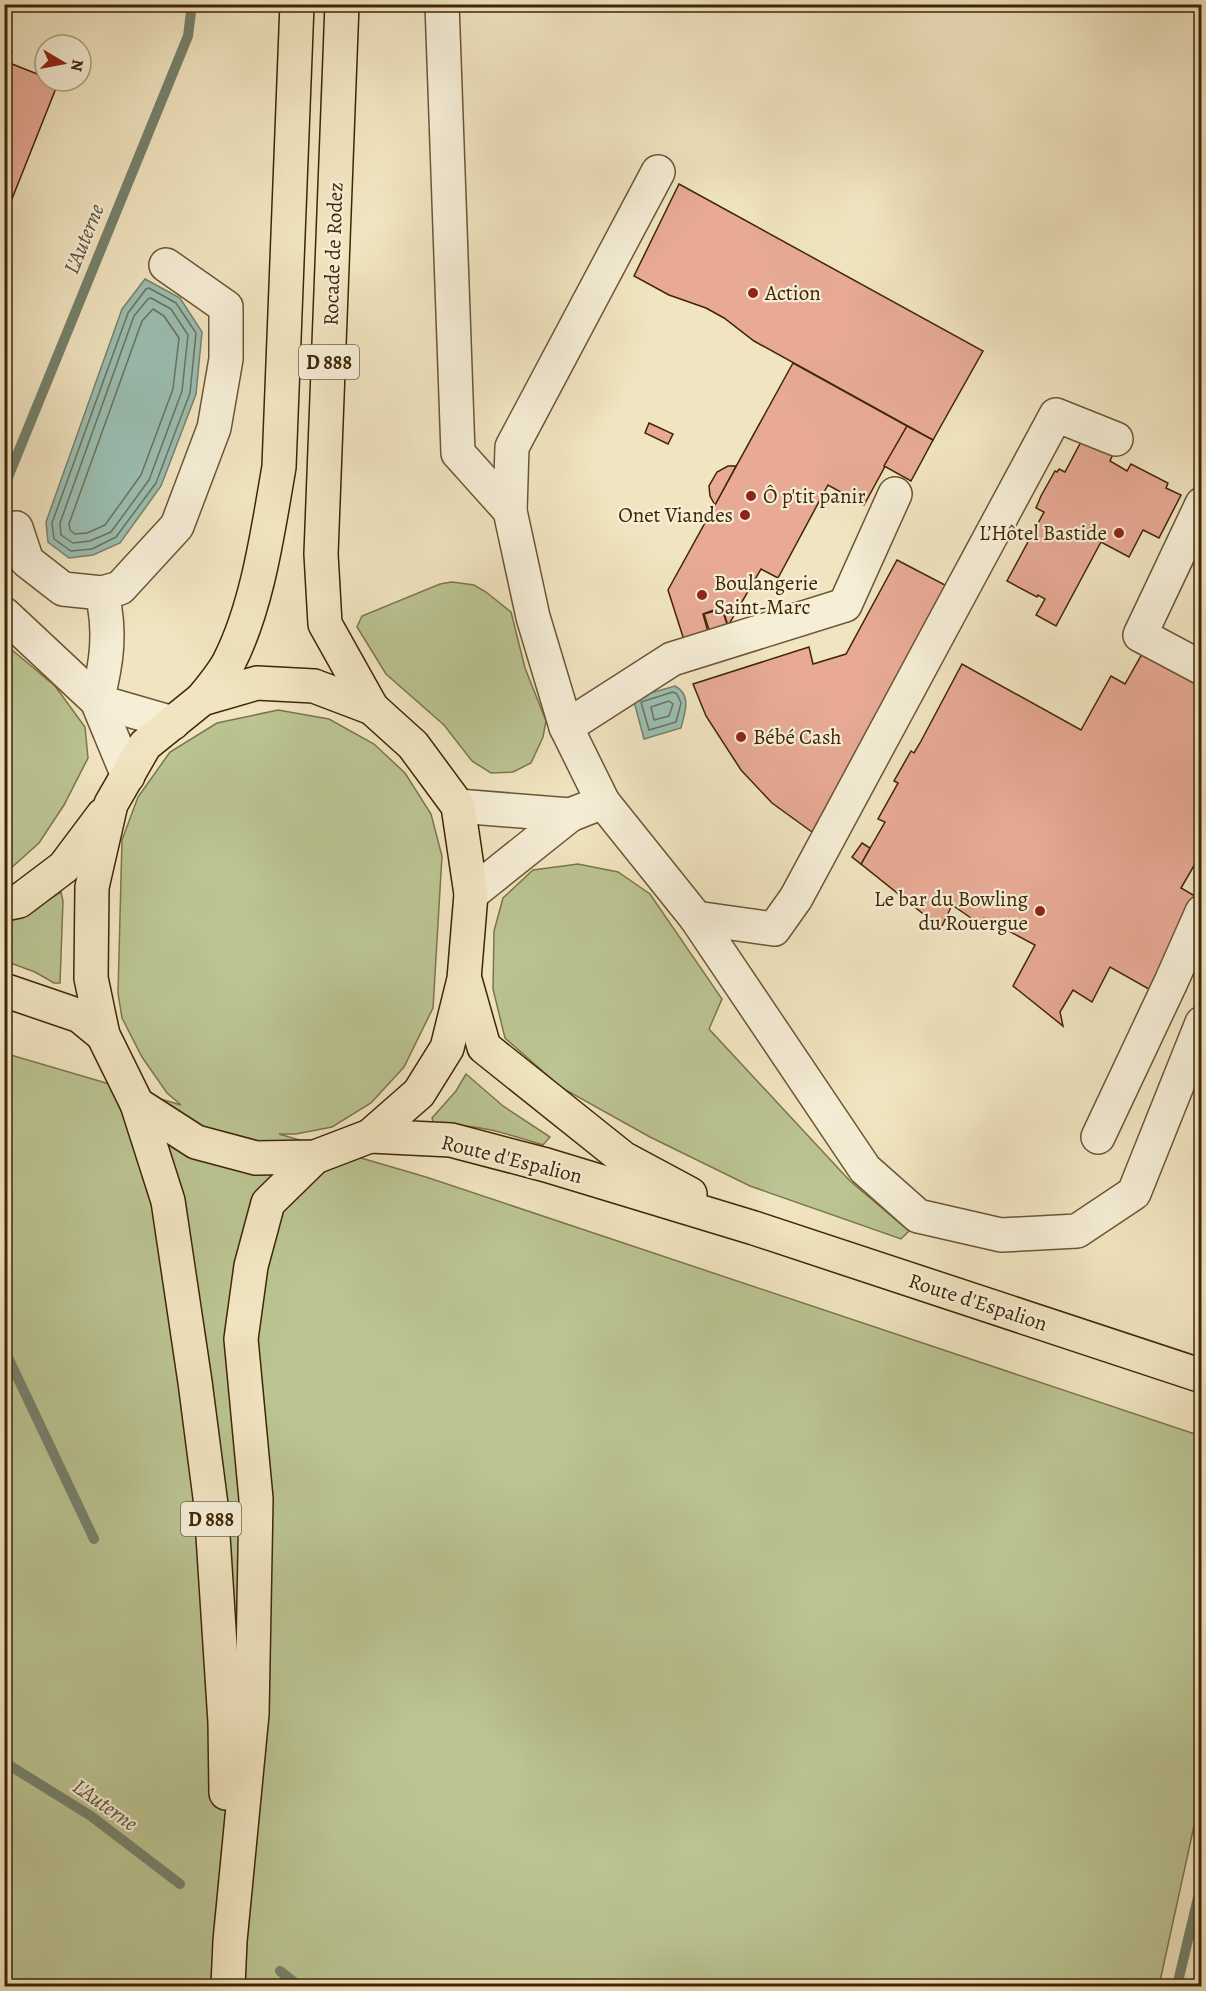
<svg xmlns="http://www.w3.org/2000/svg" width="1206" height="1991" viewBox="0 0 1206 1991" font-family="Alegreya,serif">
<rect width="100%" height="100%" fill="#f1e5c1"/>
<filter id="stains"><feTurbulence type="fractalNoise" baseFrequency=".00333" numOctaves="4"/><feColorMatrix values="0 0 0 0 .2 0 0 0 0 .09 0 0 0 0 .02 0 0 0 .5 -.17"/></filter>
<radialGradient id="worn" r=".72"><stop offset=".6" stop-color="#630" stop-opacity="0"/><stop offset="1" stop-color="#630" stop-opacity=".3"/></radialGradient>
<g fill="#bbc492" stroke="#7d754b" stroke-width="1.5">
<polygon points="452,582 474,585 486,592 511,612 525,668 546,721 543,737 531,763 513,772 491,773 472,761 444,725 386,674 357,627 362,616 440,584"/>
<polygon points="5,644 55,686 85,727 88,758 64,805 39,843 10,869 5,872"/>
<polygon points="278,710 329,719 374,744 405,773 431,814 442,856 433,1008 404,1067 371,1103 332,1127 296,1134 279,1134 426,1177 1201,1436 1201,1794 1159,1986 5,1986 4,1053 181,1105 167,1093 142,1057 122,1018 118,993 122,840 138,797 170,752 217,723"/>
<polygon points="578,864 618,872 650,894 722,999 709,1029 850,1181 909,1231 901,1239 750,1186 650,1137 562,1088 505,1038 493,989 494,931 503,898 533,870"/>
<polygon points="61,892 63,901 60,983 54,983 35,972 5,961 5,923 18,918"/>
<path d="M466 1074 503 1106 550 1137 543 1145C505 1133 474 1123 434 1125L432 1118 456 1091Z"/>
</g>
<g fill="#9bbfb3" stroke="#76826d" stroke-width="1.5">
<polygon points="145,279 180,298 202,332 196,394 161,486 120,543 93,555 69,558 48,542 46,522 122,309"/>
<path d="M675 686C692 695 685 712 681 728L644 739 633 698Z"/>
</g>
<g fill="none" stroke-linecap="round" stroke-linejoin="round">
<g stroke="#6d725c" stroke-width="1.5">
<polygon points="149,288 176,303 196,333 190,393 156,483 116,537 92,549 71,551 54,539 52,523 128,313 146,289"/>
<polygon points="151,298 171,309 188,335 182,391 149,480 111,532 90,541 73,543 61,535 60,523 134,316 148,299"/>
<polygon points="153,309 164,316 179,338 173,389 141,475 105,525 87,533 75,534 70,530 69,524 142,321"/>
<polygon points="673,692 677,694 681,703 676,722 649,730 641,702"/>
<polygon points="669,701 673,704 669,716 654,720 651,707"/>
</g>
<g stroke="#76826d" stroke-width="10">
<polyline points="4,487 188,36 192,4"/>
<polyline points="4,1349 94,1539"/>
<polyline points="4,1762 91,1816 180,1884"/>
<polyline points="280,1971 299,1986"/>
<polyline points="1177,1986 1202,1881"/>
</g>
</g>
<g fill="#e8aa95" stroke="#3f2604" stroke-width="1.5">
<polygon points="4,49 12,52 7,62 45,77 45,81 58,83 4,219"/>
<polygon points="679,184 983,351 933,440 754,341 724,318 706,308 669,295 634,276"/>
<polygon points="793,363 907,426 864,505 828,485 778,578 761,569 728,626 722,607 703,614 708,632 684,640 668,590"/>
<polygon points="649,423 673,434 668,444 645,433"/>
<polygon points="907,426 933,440 911,481 884,466"/>
<polygon points="1083,438 1113,454 1110,461 1127,471 1131,464 1168,483 1166,488 1181,495 1159,538 1143,530 1129,557 1101,542 1056,626 1036,615 1045,599 1038,595 1037,597 1007,581 1044,512 1036,508 1041,496 1055,471 1057,472 1059,469 1065,472"/>
<polygon points="728,466 736,466 715,505 710,496 709,486 717,472"/>
<polygon points="897,560 947,586 812,832 772,803 741,770 706,716 693,684 809,647 813,664 846,654"/>
<polygon points="722,609 727,624 709,630 704,614"/>
<polygon points="1142,654 1202,687 1202,852 1181,888 1195,896 1154,992 1110,967 1092,1002 1073,990 1060,1012 1063,1026 1013,986 1035,945 984,918 980,924 952,905 941,928 861,864 885,822 878,819 898,783 894,781 911,751 914,753 920,743 962,664 1081,730 1111,676 1125,684"/>
<polygon points="862,843 870,848 861,864 852,857"/>
</g>
<g fill="none" stroke-linecap="round" stroke-linejoin="round">
<defs>
<g id="minor">
<polyline points="442,4 458,453 510,511 533,617 566,727 603,802"/>
<polyline points="1202,504 1140,635 1202,668"/>
<polyline points="510,511 512,447 658,172"/>
<polyline points="16,528 27,561 63,589 102,593 120,588 177,526 214,428 226,359 226,307 166,265"/>
<polyline points="4,614 97,701 128,776"/>
<path d="M97 701C107 662 111 632 102 593"/>
<polyline points="97,701 173,723"/>
<polyline points="566,727 672,659 845,605 895,494"/>
<polyline points="458,806 570,815 471,894"/>
<polyline points="570,815 603,802 696,918 865,1169 918,1216 1001,1235 1077,1231 1134,1193 1202,1023"/>
<polyline points="696,918 774,929 796,898 1056,415 1116,439"/>
<polyline points="1098,1137 1171,982 1202,912"/>
</g>
<g id="major">
<polygon points="257,683 314,686 372,708 413,745 458,806 471,894 464,979 447,1048 419,1093 370,1136 315,1157 256,1158 196,1142 137,1104 103,1035 91,978 92,887 111,804 145,745 202,699"/>
<polyline points="4,904 19,901 64,867 103,815"/>
<polyline points="465,980 484,1047 623,1158 690,1194"/>
<polyline points="4,990 80,1016 103,1035"/>
<polyline points="137,1104 168,1201 195,1382 211,1505 225,1722 226,1793"/>
<polyline points="370,1136 451,1140 546,1165 754,1228 1202,1376"/>
<polyline points="228,1986 230,1941 252,1714 256,1499 241,1339 251,1266 268,1203 315,1157"/>
</g>
<g id="highway">
<polyline points="342,4 321,554 325,624 372,708"/>
<path d="M202 699C211 688 222 675 229 662 258 605 268 530 279 467L297 4"/>
</g>
</defs>
<use href="#minor" stroke="#6c5633" stroke-width="36"/>
<use href="#major" stroke="#3f2604" stroke-width="36"/>
<use href="#highway" stroke="#3f2604" stroke-width="36"/>
<use href="#minor" stroke="#f6eed7" stroke-width="33"/>
<use href="#major" stroke="#f1e5c1" stroke-width="33"/>
<use href="#highway" stroke="#f1e5c1" stroke-width="33"/>
</g>
<g fill="#8f2418" stroke="#f6eed7" stroke-width="2">
<circle cx="753" cy="293" r="6"/>
<circle cx="751" cy="496" r="6"/>
<circle cx="745" cy="515" r="6"/>
<circle cx="1119" cy="533" r="6"/>
<circle cx="702" cy="595" r="6"/>
<circle cx="741" cy="737" r="6"/>
<circle cx="1040" cy="911" r="6"/>
</g>
<g text-anchor="middle" dominant-baseline="central" stroke-width="4.5" stroke-linejoin="round" paint-order="stroke">
<g fill="#f6eed7" stroke="#766243" stroke-width="1.5">
<rect x="299" y="345" width="60" height="34" rx="4.5"/>
<rect x="181" y="1502" width="60" height="34" rx="4.5"/>
</g>
<g font-size="20" font-weight="bold" fill="#3f2604">
<text x="329" y="362">D 888</text>
<text x="211" y="1519">D 888</text>
</g>
<g font-size="21" fill="#3f2604" stroke="#f6eed7">
<text transform="translate(333 254) rotate(-88)">Rocade de Rodez</text>
<text transform="translate(512 1159) rotate(14)">Route d'Espalion</text>
<text transform="translate(978 1302) rotate(18)">Route d'Espalion</text>
</g>
<g font-size="21" fill="#3f2604" stroke="#f6eed7" text-anchor="start">
<text x="765" y="293">Action</text>
<text x="763" y="496">Ô p'tit panir</text>
<text x="733" y="515" text-anchor="end">Onet Viandes</text>
<text x="1107" y="533" text-anchor="end">L’Hôtel Bastide</text>
<text x="714" y="583">Boulangerie<tspan x="714" dy="24">Saint-Marc</tspan></text>
<text x="753" y="737">Bébé Cash</text>
<text x="1028" y="899" text-anchor="end">Le bar du Bowling<tspan x="1028" dy="24">du Rouergue</tspan></text>
</g>
<g font-size="22" font-style="italic" fill="#5b5439" stroke="#f6eed7">
<text transform="translate(84 239) rotate(-68)">L'Auterne</text>
<text transform="translate(105 1805) rotate(35)">L'Auterne</text>
</g>
</g>
<rect width="1206" height="1991" fill="none" stroke="#f1e5c1" stroke-width="24"/>
<rect x="6" y="6" width="1194" height="1979" fill="none" stroke="#3f2604" stroke-width="3"/>
<rect x="12" y="12" width="1182" height="1967" fill="none" stroke="#3f2604" stroke-width="1.5"/>
<g transform="translate(63 63) rotate(100)"><circle r="28" fill="#f6eed7" stroke="#ad9e83" stroke-width="1.5"/>
<path d="M0-4.5L10 22L0 15L-10 22Z" fill="#8f2418"/>
<text y="-9" font-size="16" font-weight="bold" text-anchor="middle" fill="#3f2604">N</text>
</g>
<rect width="100%" height="100%" filter="url(#stains)"/>
<rect width="100%" height="100%" fill="url(#worn)"/>
</svg>
